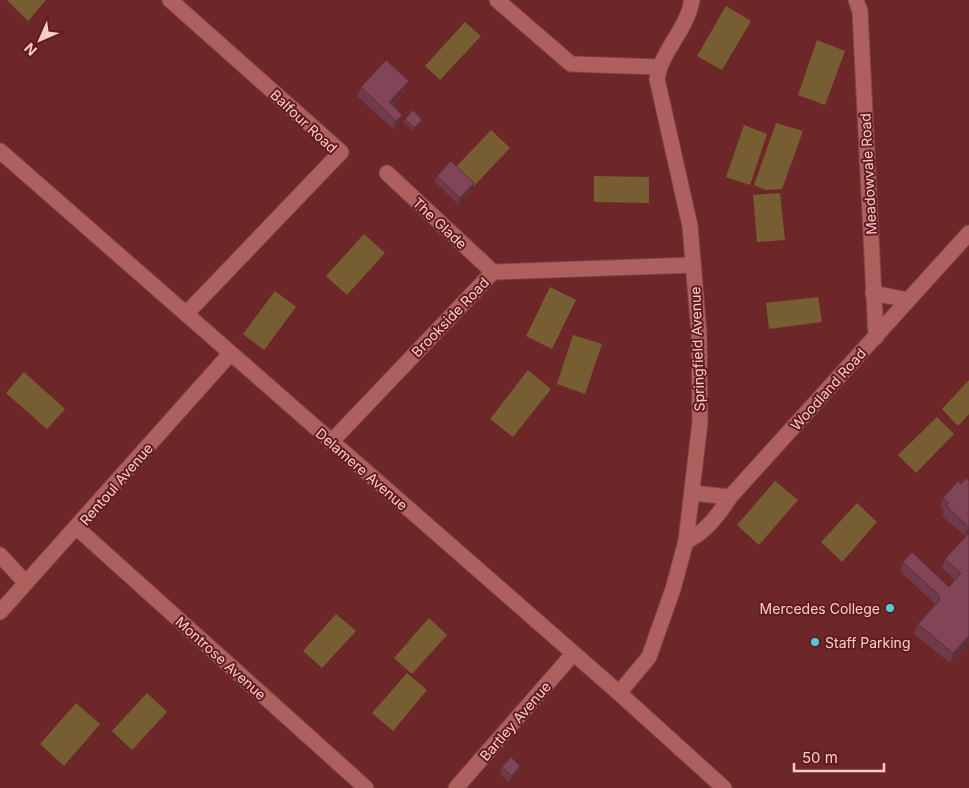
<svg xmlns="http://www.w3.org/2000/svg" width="969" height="788" viewBox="0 0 969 788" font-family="Inter,sans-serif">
<rect width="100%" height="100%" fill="#6e2729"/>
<g fill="#765e32">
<polygon points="7,0 46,0 28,21"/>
<polygon points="726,6 751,21 722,70 697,56"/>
<polygon points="465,22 481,36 440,80 425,66"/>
<polygon points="817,40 845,51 825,105 798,95"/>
<polygon points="776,123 803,131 782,189 766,190 754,185"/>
<polygon points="744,125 767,134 750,185 726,177"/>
<polygon points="491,130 510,148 473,187 454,169"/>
<polygon points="594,176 649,177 649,203 594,202"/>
<polygon points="780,193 785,240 757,242 753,195"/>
<polygon points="364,234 385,253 347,295 326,276"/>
<polygon points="550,287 576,300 552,349 526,336"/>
<polygon points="275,291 296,307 264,350 243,334"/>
<polygon points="818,297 822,322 769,329 766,303"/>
<polygon points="573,335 602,344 585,394 557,384"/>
<polygon points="528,370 551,389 513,437 490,419"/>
<polygon points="24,372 65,409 47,429 6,393"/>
<polygon points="969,380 969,414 958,426 942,409"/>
<polygon points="937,417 954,434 916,473 898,455"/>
<polygon points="775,481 798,500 759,545 737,525"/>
<polygon points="857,503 877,522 842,562 821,542"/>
<polygon points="336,614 356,631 322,668 303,651"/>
<polygon points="429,618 447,635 412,674 394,658"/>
<polygon points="407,673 427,690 393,731 372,713"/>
<polygon points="147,693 167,712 132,750 112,731"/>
<polygon points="76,703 100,724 64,766 40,744"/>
</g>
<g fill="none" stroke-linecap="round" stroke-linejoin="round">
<defs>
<g id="minor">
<polyline points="170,0 341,152 186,314"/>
<polyline points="497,0 571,64 659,67"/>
<polyline points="856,0 860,11 876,337"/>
<polyline points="0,151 619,693 724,788"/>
<polyline points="387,173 493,272"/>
<polyline points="873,293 908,300"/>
<polyline points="331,442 493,272 693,265"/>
<polyline points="692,493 730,497"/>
<polyline points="77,528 366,788"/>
<path d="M686 541C704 534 720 513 730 497L969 233"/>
<polyline points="0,555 26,583"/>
<polyline points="0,612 230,354"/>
<path d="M619 693 649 657 673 589 686 541 700 422 699 333 690 226 657 79C661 51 687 30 692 0"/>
<polyline points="456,788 573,654"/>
</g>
</defs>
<use href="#minor" stroke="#824449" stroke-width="17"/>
<use href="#minor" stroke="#ae605f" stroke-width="15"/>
</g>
<g fill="#703a4b">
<polygon points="361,87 406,90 392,105 402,115 399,123 393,129 357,96"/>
<polygon points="405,119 421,123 413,131 403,122"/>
<polygon points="437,176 472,190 458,204 435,182"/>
<polygon points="969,481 969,532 965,536 942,516 944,511 940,507 943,498 961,484"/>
<polygon points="968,534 969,642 950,663 914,634 918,624 935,604 900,571 903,562 949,587 955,580 942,568 945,559"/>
<polygon points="502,767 518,772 509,782 500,774"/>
</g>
<g fill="#5b303d">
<polygon points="409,81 406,90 386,110 389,102"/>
<polygon points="402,115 399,123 393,129 396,121"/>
<polygon points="422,120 421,123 413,131 414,128"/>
<polygon points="474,183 472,190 458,204 460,198"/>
<polygon points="969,527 969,532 965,536"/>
<polygon points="969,636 969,642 950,663 953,653"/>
<polygon points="520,766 518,772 509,782 512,776"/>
</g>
<g fill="#824457" stroke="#5b303d">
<polygon points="386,60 409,81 389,102 402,115 396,121 361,87"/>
<polygon points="413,110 422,120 414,128 405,119"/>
<polygon points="451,161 474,183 460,198 437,176"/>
<polygon points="966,478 969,481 969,527 946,506 949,503 943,498 958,481 961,484"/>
<polygon points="968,534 969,535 969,636 953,653 918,624 940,600 938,598 940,596 903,562 912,552 949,587 961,573 945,559"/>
<polygon points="511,757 520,766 512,776 502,767"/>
</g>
<g fill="#51ccd4" stroke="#621c1f" stroke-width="2">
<circle cx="890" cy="608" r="5"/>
<circle cx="815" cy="642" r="5"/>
</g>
<g text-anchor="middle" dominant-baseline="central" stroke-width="4" stroke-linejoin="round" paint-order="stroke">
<g font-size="14" fill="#f9cdcb" stroke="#621c1f">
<text transform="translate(304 121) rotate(43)">Balfour Road</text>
<text transform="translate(868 174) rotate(-93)">Meadowvale Road</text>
<text transform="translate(440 223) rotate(43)">The Glade</text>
<text transform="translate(450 317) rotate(-46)">Brookside Road</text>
<text transform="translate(697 349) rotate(-92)">Springfield Avenue</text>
<text transform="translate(828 389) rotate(-48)">Woodland Road</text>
<text transform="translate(362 469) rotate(41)">Delamere Avenue</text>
<text transform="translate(116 484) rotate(-49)">Rentoul Avenue</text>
<text transform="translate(221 658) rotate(42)">Montrose Avenue</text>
<text transform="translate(515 721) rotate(-49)">Bartley Avenue</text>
</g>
<g font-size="14" fill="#f9cdcb" stroke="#621c1f" text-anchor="end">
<text x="880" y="608">Mercedes College</text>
<text x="825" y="642" text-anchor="start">Staff Parking</text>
</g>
</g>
<g transform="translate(40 40) rotate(225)" stroke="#621c1f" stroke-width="4" paint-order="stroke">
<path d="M0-4L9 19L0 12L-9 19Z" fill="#f9cdcb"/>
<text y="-8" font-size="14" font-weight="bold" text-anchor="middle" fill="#f9cdcb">N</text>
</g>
<path d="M794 763v8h90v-8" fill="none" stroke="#f9cdcb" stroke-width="2.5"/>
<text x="802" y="763" font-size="15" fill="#f9cdcb" stroke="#621c1f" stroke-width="4" paint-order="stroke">50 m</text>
</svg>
